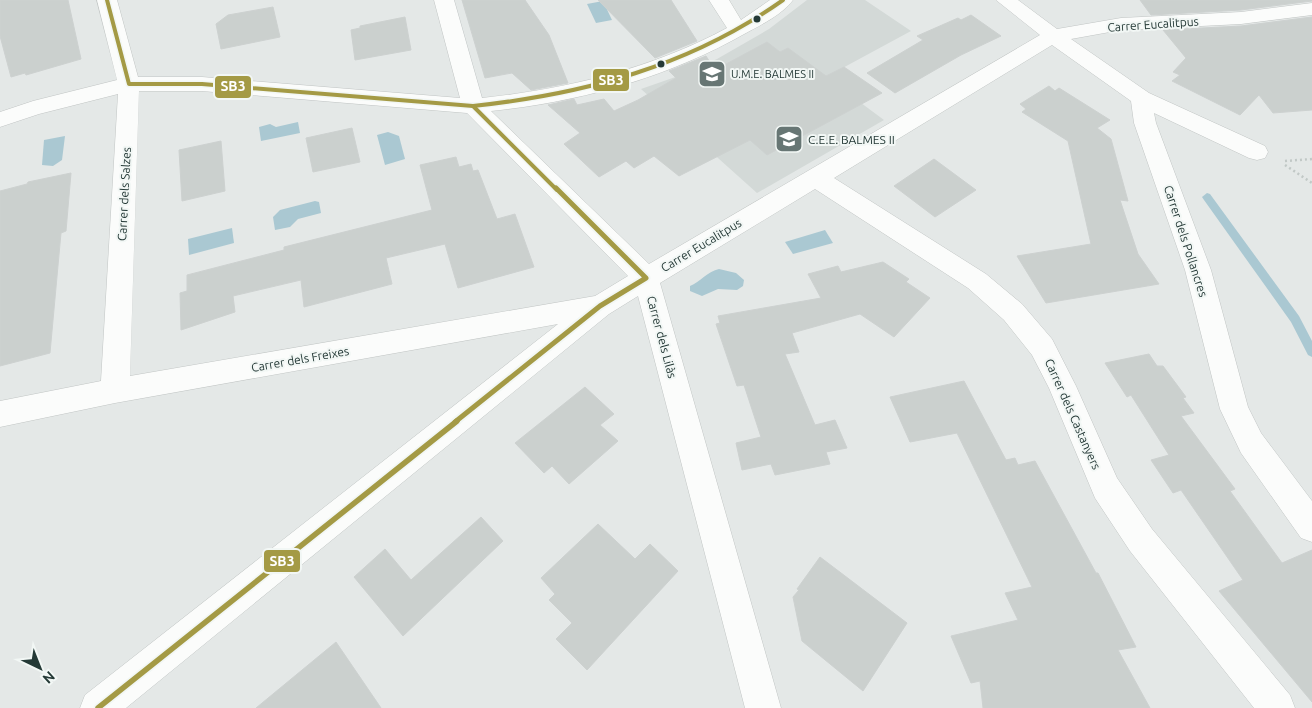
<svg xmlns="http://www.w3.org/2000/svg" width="1312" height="708" viewBox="0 0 1312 708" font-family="Ubuntu,sans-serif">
<rect width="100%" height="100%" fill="#e4e8e7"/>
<polygon fill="#d3d9d7" points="807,0 865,0 911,31 826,77 884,120 757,193 641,89 684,74 717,59 769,29"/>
<g fill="#aac8d2">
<polygon points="603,1 612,20 596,23 587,4"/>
<polygon points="298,122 300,133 261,141 259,127 270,124 276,127"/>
<polygon points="388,132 399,136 405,159 385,165 377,135"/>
<polygon points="65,136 62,160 53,166 42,165 44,140"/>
<polygon points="315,201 319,202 321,213 298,219 290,227 275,230 273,217 280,210"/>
<polygon points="232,228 234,243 189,255 188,239"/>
<polygon points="825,230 833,243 793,254 785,242"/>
<path d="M719 269 736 273 744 280 743 286 737 290 718 289 702 296 690 291V286C700 282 708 271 719 269Z"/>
</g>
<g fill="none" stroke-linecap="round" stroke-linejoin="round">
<polygon fill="#aac8d2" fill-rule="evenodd" points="1207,193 1210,194 1299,316 1312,341 1312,357 1308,355 1291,322 1204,200 1202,197"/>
</g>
<g fill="#cbd0ce" stroke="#cdd1d0">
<polygon points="0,0 68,0 81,59 26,75 25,73 11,77 0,36"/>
<polygon points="462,0 525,0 549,35 568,83 531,90 512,73 485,78"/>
<polygon points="598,0 671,0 697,41 655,58"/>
<polygon points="1140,0 1312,0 1312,1 1241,10 1151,15"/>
<polygon points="273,7 280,37 221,49 216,24 228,15"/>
<polygon points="971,15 1001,36 961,55 895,93 867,73 923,40 917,36 958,18 961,20"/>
<polygon points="405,17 411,50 355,60 351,30 360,28 360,26"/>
<polygon points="1312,17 1312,110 1273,113 1259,95 1240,115 1172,81 1180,75 1173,72 1186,58 1163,30 1241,26"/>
<polygon points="767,42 780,52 788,48 826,76 844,67 882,93 767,155 750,140 679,176 654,156 634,168 626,161 599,177 564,144 580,133 548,105 574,99 577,105 604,99 614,111 638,100 676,78 669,71 706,56 715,70"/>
<polygon points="1049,86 1055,91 1059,88 1110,120 1097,128 1111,139 1128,201 1120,200 1138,254 1159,284 1046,303 1017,256 1091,244 1068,141 1022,112 1026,109 1020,104"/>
<polygon points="352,128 360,162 313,172 306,138"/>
<polygon points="221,141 225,191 182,201 179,150"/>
<polygon points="456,157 459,167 471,164 473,171 478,170 497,219 515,214 534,267 458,288 445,244 386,258 392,284 304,307 301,280 233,296 235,312 181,330 180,293 187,291 187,275 284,250 284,247 432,210 420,165"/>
<polygon points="934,159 976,190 935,217 894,186"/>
<polygon points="71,173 66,231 61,233 50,353 0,366 0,191 27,184 28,182"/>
<polygon points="883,262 909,279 906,282 930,298 894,337 860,314 792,333 799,352 785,354 815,425 835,420 847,448 826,452 830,464 775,475 771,464 742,470 736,443 761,437 744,385 737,386 716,324 720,323 718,316 821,298 808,274 838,266 841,272"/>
<polygon points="1149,354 1157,366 1163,366 1186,397 1183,398 1194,413 1181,416 1235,489 1230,491 1282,563 1312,550 1312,702 1219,591 1243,580 1181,490 1173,493 1151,460 1169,455 1131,395 1127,397 1105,363"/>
<polygon points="964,381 1006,460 1015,458 1018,465 1035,461 1096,573 1098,573 1136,647 1118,650 1150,708 983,708 980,681 971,683 951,636 1018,620 1005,593 1032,587 957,433 910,442 890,397"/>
<polygon points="585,387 614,414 600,425 618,441 569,484 552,466 544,473 515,443"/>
<polygon points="481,517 503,541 403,636 354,577 385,549 411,580"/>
<polygon points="598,524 635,559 650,544 678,571 587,670 556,639 572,623 549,600 555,594 541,578"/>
<polygon points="820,557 907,623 863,691 802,641 793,597 799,590 797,589"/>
<polygon points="336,642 381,708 256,708"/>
</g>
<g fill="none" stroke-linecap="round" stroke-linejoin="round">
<defs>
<path id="street" d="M97 0H117L138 77H202L460 98 434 0H454L482 98C567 89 651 69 727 28L709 0H729L741 20 770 0H793C783 14 761 25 746 33 669 77 580 102 491 111L649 264 1040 35 996 0H1018L1057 29 1121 18 1241 12 1312 3V15L1241 24 1121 30 1071 39 1149 93 1265 146 1268 152 1265 158 1257 160 1249 158 1154 113 1156 123 1211 270 1248 407 1261 433 1312 501V542L1301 538 1241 453 1220 409 1185 270 1134 123 1131 101 1052 45 834 178 986 274 1022 304 1052 339 1076 386 1117 478 1152 529 1290 695 1295 708H1254L1130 551 1095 498 1049 388 1032 355 1004 320 968 288 815 189 660 283 781 708H745L638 296 609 314 126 708H80L85 695 558 324 115 403 0 427V401L101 381 118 94 39 114 0 127V112L33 101 117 80ZM139 91H202L467 113 628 276 595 296 130 376Z"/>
</defs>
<use href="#street" stroke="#c1c5c4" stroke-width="1"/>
<g stroke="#c1c8c6" stroke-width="2.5" stroke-dasharray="2 3" stroke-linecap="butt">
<polyline points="1285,161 1312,159"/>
<polyline points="1285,165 1312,183"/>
</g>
<use href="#street" fill="#fbfcfb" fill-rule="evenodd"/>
<defs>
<g id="bus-1-far2">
<path d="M107 0 129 84H202L473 106C585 94 690 66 783 0"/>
<polyline points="473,106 557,190"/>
</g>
<polyline id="bus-1-far1" points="455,422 600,306 646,278 556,188"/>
<polyline id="bus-1" points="98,708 457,421"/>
</defs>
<use href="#bus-1-far2" stroke="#f2f7f5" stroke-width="7"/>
<use href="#bus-1-far1" stroke="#f2f7f5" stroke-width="9"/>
<use href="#bus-1" stroke="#f2f7f5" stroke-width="9"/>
<use href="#bus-1-far2" stroke="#a49a45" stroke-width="4"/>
<use href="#bus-1-far1" stroke="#a49a45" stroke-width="5"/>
<use href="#bus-1" stroke="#a49a45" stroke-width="5.5"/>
</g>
<defs>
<symbol id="school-square" viewBox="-11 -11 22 22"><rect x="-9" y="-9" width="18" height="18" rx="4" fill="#677674" stroke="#f2f7f5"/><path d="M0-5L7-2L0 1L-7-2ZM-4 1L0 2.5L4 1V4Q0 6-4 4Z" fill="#fff"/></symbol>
</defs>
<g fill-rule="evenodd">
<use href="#school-square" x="696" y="58" width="32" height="32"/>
<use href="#school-square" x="773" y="123" width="32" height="32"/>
</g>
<g fill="#243936" stroke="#f2f7f5" stroke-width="2">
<circle cx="757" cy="19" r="4.5"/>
<circle cx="661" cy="64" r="4.5"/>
</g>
<g text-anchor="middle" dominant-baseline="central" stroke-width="4" stroke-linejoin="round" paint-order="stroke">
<g font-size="11" fill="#243936" stroke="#f2f7f5" text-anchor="start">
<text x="731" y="74">U.M.E. BALMES II</text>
</g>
<g font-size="12" fill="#243936" stroke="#f2f7f5">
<text transform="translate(1153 24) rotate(-4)">Carrer Eucalitpus</text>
<text transform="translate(124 194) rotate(-87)">Carrer dels Salzes</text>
<text transform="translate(1186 241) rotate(72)">Carrer dels Pollancres</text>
<text transform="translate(701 245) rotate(-31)">Carrer Eucalitpus</text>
<text transform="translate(662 337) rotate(75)">Carrer dels Lilàs</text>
<text transform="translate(300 359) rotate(-10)">Carrer dels Freixes</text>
<text transform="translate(1073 414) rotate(66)">Carrer dels Castanyers</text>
</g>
<g font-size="12" fill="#243936" stroke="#f2f7f5" text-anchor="start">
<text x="808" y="139">C.E.E. BALMES II</text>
</g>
</g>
<g stroke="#f2f7f5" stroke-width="2">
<rect x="592" y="68" width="38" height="24" rx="5" fill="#a49a45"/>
<rect x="214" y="75" width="38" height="24" rx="5" fill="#a49a45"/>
<rect x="263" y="549" width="38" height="24" rx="5" fill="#a49a45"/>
</g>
<g font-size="14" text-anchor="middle" font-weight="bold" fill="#fff">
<text x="611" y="85">SB3</text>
<text x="233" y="91">SB3</text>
<text x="282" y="566">SB3</text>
</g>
<g transform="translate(40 668) rotate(137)" stroke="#f2f7f5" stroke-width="4" paint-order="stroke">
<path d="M0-4L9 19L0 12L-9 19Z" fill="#243936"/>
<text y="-8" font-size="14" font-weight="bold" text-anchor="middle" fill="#243936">N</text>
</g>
</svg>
